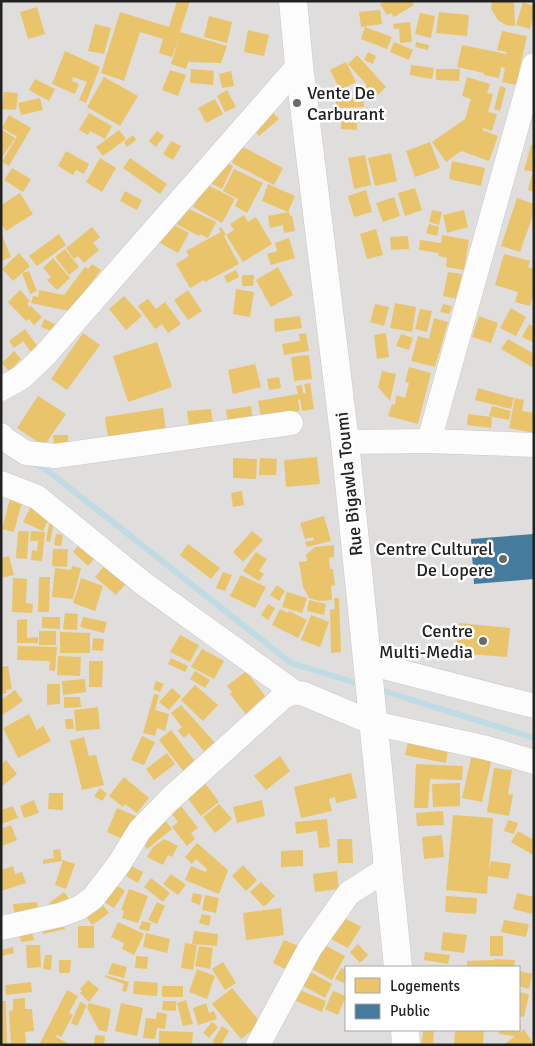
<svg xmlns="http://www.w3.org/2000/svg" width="535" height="1046" viewBox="0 0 535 1046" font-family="Signika,sans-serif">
<rect width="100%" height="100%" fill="#f0eeeb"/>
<path fill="#dfdedc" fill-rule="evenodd" d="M1 1H534V1045H1ZM346 967H519V1030H346Z"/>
<g fill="#e9c46a">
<polygon points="177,1 190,1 180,32 227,46 221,63 188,62 186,69 171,64 180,35 172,57 159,53 163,39 140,32 124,81 101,73 120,12 169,27"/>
<polygon points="385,1 412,1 414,5 394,17 391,13 387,15 380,4"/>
<polygon points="514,1 515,26 506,25 498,20 491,9 492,2"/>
<polygon points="523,2 534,6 534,15 530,29 516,25"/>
<polygon points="37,7 45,34 28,39 20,12"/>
<polygon points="380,10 382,24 361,27 359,12"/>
<polygon points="439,12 469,15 467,36 436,33"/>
<polygon points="420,13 435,16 431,38 415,34"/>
<polygon points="209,16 232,22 227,43 204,37"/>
<polygon points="410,22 412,42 400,43 399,28 394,29 393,24"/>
<polygon points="95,24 111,28 104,54 88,51"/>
<polygon points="365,27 392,37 387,49 361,39"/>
<polygon points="248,30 269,35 264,56 244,52"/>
<polygon points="502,31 527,36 516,85 502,82 505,68 501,67 499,78 484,75 484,73 457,67 462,45 506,54 507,52 497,50"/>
<polygon points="394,42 413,50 409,60 390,52"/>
<polygon points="416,42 429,45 428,50 415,47"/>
<polygon points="65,51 100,67 86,103 79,100 87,82 73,77 72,81 79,84 75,94 52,84"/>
<polygon points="368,52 376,56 373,64 364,60"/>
<polygon points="357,55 386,87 370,102 360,91 367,85 348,64"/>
<polygon points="346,62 356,82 340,90 330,70"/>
<polygon points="411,65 434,68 432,79 410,75"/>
<polygon points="191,69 214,71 213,85 190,83"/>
<polygon points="436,69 460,69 459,81 436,80"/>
<polygon points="170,70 186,75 178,96 162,90"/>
<polygon points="231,71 234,86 222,88 219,74"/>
<polygon points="104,77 138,96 120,126 87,107"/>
<polygon points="467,77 490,84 487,93 493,94 488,112 497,114 492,131 483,128 482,130 498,136 489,161 461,151 446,162 432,142 465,119 471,99 462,96"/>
<polygon points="35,79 55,89 49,101 29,90"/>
<polygon points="500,86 506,88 500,111 494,109"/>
<polygon points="227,90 236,107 225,112 217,96"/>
<polygon points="4,92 18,93 16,110 2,109"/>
<polygon points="363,97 364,107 336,108 336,98"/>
<polygon points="40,98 43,110 21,115 18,103"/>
<polygon points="215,99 223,114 206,123 198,108"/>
<polygon points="270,109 279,119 259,136 251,126"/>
<polygon points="89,113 112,126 105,139 90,131 88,135 79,130"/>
<polygon points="342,114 357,114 357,130 341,129"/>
<polygon points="9,115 31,128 9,166 2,162 18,134 16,136 2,128"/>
<polygon points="1,129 15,138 1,159"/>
<polygon points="119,130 126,139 103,156 96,147"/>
<polygon points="157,131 164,136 156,147 149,141"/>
<polygon points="133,135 136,140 127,147 124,142"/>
<polygon points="171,141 181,146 173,160 163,154"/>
<polygon points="430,142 440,168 415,177 406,151"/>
<polygon points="531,145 534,145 534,172 524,170"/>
<polygon points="241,146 283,168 274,185 232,163"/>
<polygon points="66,151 89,164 84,174 76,170 73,175 58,166"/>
<polygon points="391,153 397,181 375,186 368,158"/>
<polygon points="365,155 371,185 354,189 348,158"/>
<polygon points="100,158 116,168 102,192 86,182"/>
<polygon points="130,158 167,184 160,194 123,168"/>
<polygon points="219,159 233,166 222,189 208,182"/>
<polygon points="452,161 485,168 481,186 449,179"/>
<polygon points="12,168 31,179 23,192 4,180"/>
<polygon points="234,169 263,183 247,213 235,206 238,199 223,191"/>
<polygon points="532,174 534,174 534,192 528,190"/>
<polygon points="206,184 235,199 222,223 193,207"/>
<polygon points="268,184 295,196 288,212 262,201"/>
<polygon points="415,188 422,210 405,216 398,193"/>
<polygon points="366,190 372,212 354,217 348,196"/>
<polygon points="125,191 142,200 137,210 120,201"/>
<polygon points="20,193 33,214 6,231 1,224 1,205"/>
<polygon points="394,197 400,216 383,222 376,203"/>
<polygon points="517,198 534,204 534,212 520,252 501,246"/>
<polygon points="183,206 216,222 208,238 200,234 199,236 174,223"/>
<polygon points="432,210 442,212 439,225 429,222"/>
<polygon points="464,210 468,227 447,233 443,215"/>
<polygon points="289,212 290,216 292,216 295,231 284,233 283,225 270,228 268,216"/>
<polygon points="244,215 248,222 256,217 272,244 243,262 226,235 234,230 230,224"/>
<polygon points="171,223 189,233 178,253 160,243"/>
<polygon points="429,224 439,227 437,236 426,233"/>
<polygon points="92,227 100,237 93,243 99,250 84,263 78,256 74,259 66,248"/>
<polygon points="221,227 226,235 224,236 239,264 205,282 204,280 190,288 176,264 189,256 186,251 221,232 219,229"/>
<polygon points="376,229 383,255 367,259 360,234"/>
<polygon points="1,233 11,257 1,261"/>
<polygon points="59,234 66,245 37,266 29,256"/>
<polygon points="442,235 469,240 464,270 446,267 447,258 438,256 439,253 419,250 420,240 441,243"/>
<polygon points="408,236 409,249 391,250 390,237"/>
<polygon points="289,238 295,258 271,265 267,254 277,251 275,243"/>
<polygon points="65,249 79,267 69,275 55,257"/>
<polygon points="19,253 30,266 13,281 2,269"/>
<polygon points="504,254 530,261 528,267 534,269 534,292 530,306 515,302 518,292 495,285"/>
<polygon points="53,258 70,278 57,290 47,280 51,277 43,268"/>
<polygon points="92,264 101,270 69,311 31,303 33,296 38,297 39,290 64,295 85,267 88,269"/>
<polygon points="278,267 293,295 271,307 256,280"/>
<polygon points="236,270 239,277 227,283 224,276"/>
<polygon points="29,271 37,291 30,294 22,273"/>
<polygon points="448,272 462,274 458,299 443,296"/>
<polygon points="242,275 254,275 253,286 242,286"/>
<polygon points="236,289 254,292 250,317 233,314"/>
<polygon points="20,290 30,301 27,304 30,307 31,306 42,317 34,325 29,319 26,321 8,302"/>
<polygon points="188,290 202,311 188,320 174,300"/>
<polygon points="124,296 142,316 126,330 109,309"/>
<polygon points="148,299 156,309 165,302 181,324 168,333 162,324 155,329 138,306"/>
<polygon points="395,303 416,307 412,332 390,328"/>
<polygon points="375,304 389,307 384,326 370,322"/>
<polygon points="443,304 452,306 449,314 440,312"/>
<polygon points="511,308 526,317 516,336 500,328"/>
<polygon points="420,309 432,311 427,332 415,329"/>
<polygon points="300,316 302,328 275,332 274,319"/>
<polygon points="479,316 498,323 491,343 472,337"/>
<polygon points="434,318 448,322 435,367 411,361 418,336 429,339"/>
<polygon points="44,319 57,325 54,332 41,327"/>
<polygon points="529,324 534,327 534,343 522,337"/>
<polygon points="25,329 38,347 31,352 23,341 14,348 9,341"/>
<polygon points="83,333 100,345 67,390 51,379"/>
<polygon points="306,333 309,351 284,355 282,344 300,341 299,334"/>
<polygon points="386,333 389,357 377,359 374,335"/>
<polygon points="401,334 413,338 409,350 396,346"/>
<polygon points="508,339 534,354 534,368 501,349"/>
<polygon points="157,342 172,387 128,402 113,356"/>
<polygon points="14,351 21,359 9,371 2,363"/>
<polygon points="309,355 312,379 294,381 291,357"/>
<polygon points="255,364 261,387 233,394 228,370"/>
<polygon points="409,367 431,373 418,424 388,416 392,404 395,405 396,395 405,398 409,383 405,382"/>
<polygon points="382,371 396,374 390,401 378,387"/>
<polygon points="279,377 281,388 269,390 267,379"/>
<polygon points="310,383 314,409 302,411 300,399 298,400 300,411 261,418 258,401 298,394 296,386 302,385 303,393 306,393 304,384"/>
<polygon points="478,388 514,398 511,409 475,400"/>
<polygon points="38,396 66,414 44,446 17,428"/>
<polygon points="515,398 524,400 522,411 534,413 534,433 509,428"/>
<polygon points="251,406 253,420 228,424 226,410"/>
<polygon points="492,406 511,411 509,420 489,416"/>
<polygon points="163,408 166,430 108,439 105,417"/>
<polygon points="211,409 213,424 189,427 187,411"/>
<polygon points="468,414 492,417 491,428 467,425"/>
<polygon points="53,435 68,435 68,445 54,446"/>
<polygon points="317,457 320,484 286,487 284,460"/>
<polygon points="233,458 257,459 256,479 233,478"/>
<polygon points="260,458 277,459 276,475 259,475"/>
<polygon points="242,491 244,505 233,507 231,493"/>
<polygon points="10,499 22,502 14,532 2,529"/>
<polygon points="31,506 50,516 43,531 23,522"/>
<polygon points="324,516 331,541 307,547 305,542 314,540 313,537 305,539 300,523"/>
<polygon points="50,519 54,521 50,542 46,541"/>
<polygon points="18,531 29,531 27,559 16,558"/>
<polygon points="31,531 45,532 42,561 31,560 32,550 37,551 38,541 30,541"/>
<polygon points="252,531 263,540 243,562 233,552"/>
<polygon points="56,534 63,535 61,546 54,545"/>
<polygon points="81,542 97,555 88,566 73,552"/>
<polygon points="188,544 220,568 211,579 180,555"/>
<polygon points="334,545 334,557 329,558 330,569 333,569 335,585 331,586 332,600 319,601 309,598 303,587 299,562 307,561 306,555 315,547"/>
<polygon points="53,549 68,549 67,567 52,566"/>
<polygon points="256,552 267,559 259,571 264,574 259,581 243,571"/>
<polygon points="9,556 14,575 1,578 1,558"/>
<polygon points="106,564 127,582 116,595 95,577"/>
<polygon points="72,566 81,568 73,599 52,597 55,568 71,570"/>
<polygon points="223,572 232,575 225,591 216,588"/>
<polygon points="241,575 266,587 255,608 230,596"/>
<polygon points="39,577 50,577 49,612 38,612"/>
<polygon points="13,578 27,579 26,603 33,604 32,613 12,612"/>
<polygon points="81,578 103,586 95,611 73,603"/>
<polygon points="277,585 285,591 279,601 270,595"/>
<polygon points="287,592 307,598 302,613 282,607"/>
<polygon points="334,598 339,598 341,652 331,653 330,610 335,609"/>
<polygon points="309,600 326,604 324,615 307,611"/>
<polygon points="268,604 275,608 268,620 261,615"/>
<polygon points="280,609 288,613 289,611 307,620 298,638 272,625"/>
<polygon points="65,613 78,614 77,630 63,629"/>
<polygon points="311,615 329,622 320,647 301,640"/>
<polygon points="42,617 60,617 60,629 42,628"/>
<polygon points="83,617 107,622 104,633 80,627"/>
<polygon points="27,619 27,638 38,637 38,643 17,643 17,620"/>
<polygon points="459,623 510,628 507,657 456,653"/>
<rect x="39" y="631" width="17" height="14"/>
<polygon points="60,632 90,633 90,653 60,653"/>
<polygon points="180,635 199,645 190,662 170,652"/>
<polygon points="93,638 104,639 103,651 92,650"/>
<polygon points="18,646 57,647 55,671 49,670 50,661 17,660"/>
<polygon points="202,649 224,661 214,679 191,667"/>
<polygon points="58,656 81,657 80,676 57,675"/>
<polygon points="171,658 188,666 185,672 168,664"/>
<polygon points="89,661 103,661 102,687 89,687"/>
<polygon points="8,666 12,689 6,690 7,693 1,694 1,667"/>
<polygon points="195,671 210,680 205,688 190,679"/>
<polygon points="246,671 272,705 251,721 230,694 232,692 227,686"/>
<polygon points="85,679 86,692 63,695 62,681"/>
<polygon points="156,681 164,684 160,692 153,689"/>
<polygon points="47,684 60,684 60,704 47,705"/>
<polygon points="195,685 218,705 203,721 181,700"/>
<polygon points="172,688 181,696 169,710 159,702"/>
<polygon points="15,690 23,701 1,716 1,700"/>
<polygon points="154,694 159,695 155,710 169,714 165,731 157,728 155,736 143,733"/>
<polygon points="64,697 80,697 81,707 64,708"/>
<polygon points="181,705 217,745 206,754 189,733 184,738 178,731 182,727 171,713"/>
<polygon points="98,707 100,729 76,731 74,710"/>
<polygon points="29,714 37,730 43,726 51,741 18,758 3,728"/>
<polygon points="65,719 73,719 74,729 66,729"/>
<polygon points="171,730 197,764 185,773 159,740"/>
<polygon points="142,736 155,742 144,765 131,760"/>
<polygon points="84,737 89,756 96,755 104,785 82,790 70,741"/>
<polygon points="409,737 449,744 446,763 405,755"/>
<polygon points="167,753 175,764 154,780 146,769"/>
<polygon points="472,754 492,758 482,802 462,798"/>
<polygon points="280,756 290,771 266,790 254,776"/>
<polygon points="6,760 17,774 1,787 1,764"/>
<polygon points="416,764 463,766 462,780 430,779 428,808 414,808"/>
<polygon points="494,768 512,770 508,794 513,795 509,816 487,812"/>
<polygon points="351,773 357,798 336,803 335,797 329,799 332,811 301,818 294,787"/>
<polygon points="124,777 149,798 137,813 125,804 123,807 109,796"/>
<polygon points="202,779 219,802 201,816 184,793"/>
<polygon points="460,783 460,806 433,807 432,784"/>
<polygon points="100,788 107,794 102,801 94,796"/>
<polygon points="49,793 63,793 63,810 48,809"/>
<polygon points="34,800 39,813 24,818 20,806"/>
<polygon points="262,800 265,816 237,823 233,807"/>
<polygon points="219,804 232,819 215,833 203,817"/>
<polygon points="13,806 18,818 1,824 1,810"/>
<polygon points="181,806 198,828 191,833 195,839 187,846 172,827 178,822 172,814"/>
<polygon points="117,808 136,816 125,840 107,832"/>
<polygon points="443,811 444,825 417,826 416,813"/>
<polygon points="453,815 493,818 489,872 491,861 511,864 508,879 488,876 487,894 446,890"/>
<polygon points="164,819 172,829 147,849 139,838"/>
<polygon points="327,819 330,847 319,848 317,831 296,834 295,822"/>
<polygon points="508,820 518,823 514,834 504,831"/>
<polygon points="11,825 17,840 2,846 1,829"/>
<polygon points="518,831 534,840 533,855 511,842"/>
<polygon points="442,835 444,857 424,859 422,837"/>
<polygon points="164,839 178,846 172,857 168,855 163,865 147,857 153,847"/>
<polygon points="337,839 352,839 353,863 338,863"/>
<polygon points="197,843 228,870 219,894 185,880 191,866 206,872 207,869 196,859 192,864 185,857"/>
<polygon points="60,849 62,861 43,864 43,860 54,858 53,850"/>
<polygon points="303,850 303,866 281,867 281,851"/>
<polygon points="63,860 75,864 66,889 55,885"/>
<polygon points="243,865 257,880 246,891 232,876"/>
<polygon points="13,866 15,874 22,872 26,883 1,891 1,870"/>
<polygon points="131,866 143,872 138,883 126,876"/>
<polygon points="337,871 339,889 315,892 313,874"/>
<polygon points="171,874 186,885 178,895 163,884"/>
<polygon points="151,878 170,893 163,902 144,887"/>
<polygon points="261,882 275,896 264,907 250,892"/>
<polygon points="115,884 125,891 114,908 104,902"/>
<polygon points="129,889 148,896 138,923 122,918 124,911 121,910"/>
<polygon points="64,892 73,904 58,915 49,903"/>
<polygon points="193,893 202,895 200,905 191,902"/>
<polygon points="517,893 534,897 532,914 513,909"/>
<polygon points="205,895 219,898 216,913 202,910"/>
<polygon points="446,896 477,898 476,914 445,912"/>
<polygon points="37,902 39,917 15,919 13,904"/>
<polygon points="157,902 165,906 157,924 148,920"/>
<polygon points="102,904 109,913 92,925 86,916"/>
<polygon points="281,908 284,935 246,940 243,913"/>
<polygon points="202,914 211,916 209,926 199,923"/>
<polygon points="341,916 361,927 348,948 329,938"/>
<polygon points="63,919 65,929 43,934 41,924"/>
<polygon points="504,920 529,924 526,937 501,932"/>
<polygon points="142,921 151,923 149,931 139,929"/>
<polygon points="118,922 144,934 134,955 122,949 124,943 111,937"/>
<rect x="78" y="926" width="16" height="22"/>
<polygon points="31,929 34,940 21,942 19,931"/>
<polygon points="194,931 218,934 217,946 192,944"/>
<polygon points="443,932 467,935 464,953 441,950"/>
<polygon points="146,933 170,939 167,953 143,947"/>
<rect x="490" y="936" width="13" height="20"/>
<polygon points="284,940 304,948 293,973 273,963"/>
<polygon points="319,942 345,956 332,980 306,966"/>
<polygon points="185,943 197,945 193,970 181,968"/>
<polygon points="358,944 368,955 360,963 350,952"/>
<polygon points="26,945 40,945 41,967 27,968"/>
<polygon points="199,946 213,948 210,969 195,966"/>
<polygon points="13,947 14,953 1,956 1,950"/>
<polygon points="425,952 450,955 448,964 424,960"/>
<polygon points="45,955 52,955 51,970 43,969"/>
<polygon points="136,956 148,957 147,969 135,968"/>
<polygon points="494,959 515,960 514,967 467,967 467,961 494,960"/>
<polygon points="59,960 71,960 70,973 59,973"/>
<polygon points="223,962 236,983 225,990 212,969"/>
<polygon points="112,963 127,967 124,978 108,974"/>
<polygon points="341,968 346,970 346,977 344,983 335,979"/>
<polygon points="197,969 215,976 207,999 189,992"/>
<polygon points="305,969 332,984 325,998 298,983"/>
<polygon points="519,971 532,974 529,989 519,986"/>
<polygon points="105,975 129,982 126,992 122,991 124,984 105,977"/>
<polygon points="88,980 99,989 89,1002 80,993 82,991 80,989"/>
<polygon points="134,981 158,983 157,996 133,994"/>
<polygon points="31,982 32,992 6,995 5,985"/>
<rect x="162" y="986" width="21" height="11"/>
<polygon points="232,988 261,1023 241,1039 212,1004"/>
<polygon points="67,990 78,996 69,1013 73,1015 61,1037 57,1035 56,1037 67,1043 67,1045 39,1045"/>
<polygon points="300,990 326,1001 322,1012 296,1001"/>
<polygon points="333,991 346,996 338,1015 325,1009"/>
<polygon points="519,992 529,994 524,1017 519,1016"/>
<polygon points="25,998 25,1009 32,1009 34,1031 25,1032 26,1043 11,1044 9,1011 13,1010 13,999"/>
<polygon points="186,1000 193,1024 183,1026 177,1003"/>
<polygon points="1,1001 6,1001 7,1045 1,1045"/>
<polygon points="163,1001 176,1001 176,1011 162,1010"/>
<polygon points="80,1002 87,1005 77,1026 71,1023"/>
<polygon points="89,1003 111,1009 107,1032 99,1030 87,1008"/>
<polygon points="121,1003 143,1008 137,1036 115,1031"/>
<polygon points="206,1003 209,1013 214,1011 217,1019 198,1025 193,1008"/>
<polygon points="157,1012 167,1014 165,1029 157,1028 155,1039 143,1038 146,1018 156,1019"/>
<polygon points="212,1022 218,1027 209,1038 203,1033"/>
<polygon points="519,1025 521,1025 520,1033 524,1029 534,1045 504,1045 515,1036 499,1034 499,1030 519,1030"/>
<polygon points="222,1026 229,1031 221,1045 217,1045 212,1042"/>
<polygon points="423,1030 434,1030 433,1043 422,1043"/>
<polygon points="455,1030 484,1030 483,1045 454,1045"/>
<polygon points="159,1031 193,1032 192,1045 159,1045"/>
<polygon points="95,1035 105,1036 104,1045 94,1045"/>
</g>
<polygon fill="#457b9d" points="534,534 534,579 474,584 471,539"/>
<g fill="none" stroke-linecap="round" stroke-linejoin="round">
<g stroke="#bfdbe3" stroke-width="6">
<polyline points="33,463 47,470 291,663 363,685"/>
<polyline points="377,689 534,738"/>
</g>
<defs>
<g id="minor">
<polyline points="1,389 22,377 45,355 299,65"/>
<polyline points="1,435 3,438 26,453 55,456 291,423"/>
<polyline points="429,441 534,65"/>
<polyline points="345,442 429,441 534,445"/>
<polyline points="1,483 37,497 144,584 294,692"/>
<polyline points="368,663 534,706"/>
<polyline points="1,928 60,915 79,908 93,898 119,864 140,830 169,800 283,697 294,692 304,694 373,723 487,748 534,762"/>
<polyline points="258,1045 310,948 349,893 387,869"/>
</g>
<g id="tertiary">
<polyline points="293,1 299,65 345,442 398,967"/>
<polyline points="405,1030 406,1045"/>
</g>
</defs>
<use href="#minor" stroke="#c9c8c7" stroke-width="25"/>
<use href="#tertiary" stroke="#c9c8c7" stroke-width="29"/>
<use href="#minor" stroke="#fdfcfc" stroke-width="24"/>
<use href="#tertiary" stroke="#fdfcfc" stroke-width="28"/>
</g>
<g fill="#6a6968" stroke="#fff" stroke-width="2">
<circle cx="297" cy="103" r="5"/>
<circle cx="503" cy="559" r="5"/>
<circle cx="483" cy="641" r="5"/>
</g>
<g text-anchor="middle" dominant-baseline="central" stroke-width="5" stroke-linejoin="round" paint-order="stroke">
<g font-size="18" fill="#222" stroke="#fff" text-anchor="end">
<text x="307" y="93" text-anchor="start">Vente De<tspan x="307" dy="21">Carburant</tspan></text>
<text x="493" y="549">Centre Culturel<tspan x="493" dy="21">De Lopere</tspan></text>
<text x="473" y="631">Centre<tspan x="473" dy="21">Multi-Media</tspan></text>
</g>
<g font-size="18" fill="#222" stroke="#fff">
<text transform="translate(349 484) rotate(-96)">Rue Bigawla Toumi</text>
</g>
</g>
<rect width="535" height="1046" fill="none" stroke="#222222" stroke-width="5"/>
<rect x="345" y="966" width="175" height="65" fill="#ffffff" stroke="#a7a7a7"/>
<rect x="355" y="978" width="25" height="15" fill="#e9c46a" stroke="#a7a7a7"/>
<text x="390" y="991" font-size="15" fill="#222222">Logements</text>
<rect x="355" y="1004" width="25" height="15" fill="#457b9d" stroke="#a7a7a7"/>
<text x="390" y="1016" font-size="15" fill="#222222">Public</text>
</svg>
